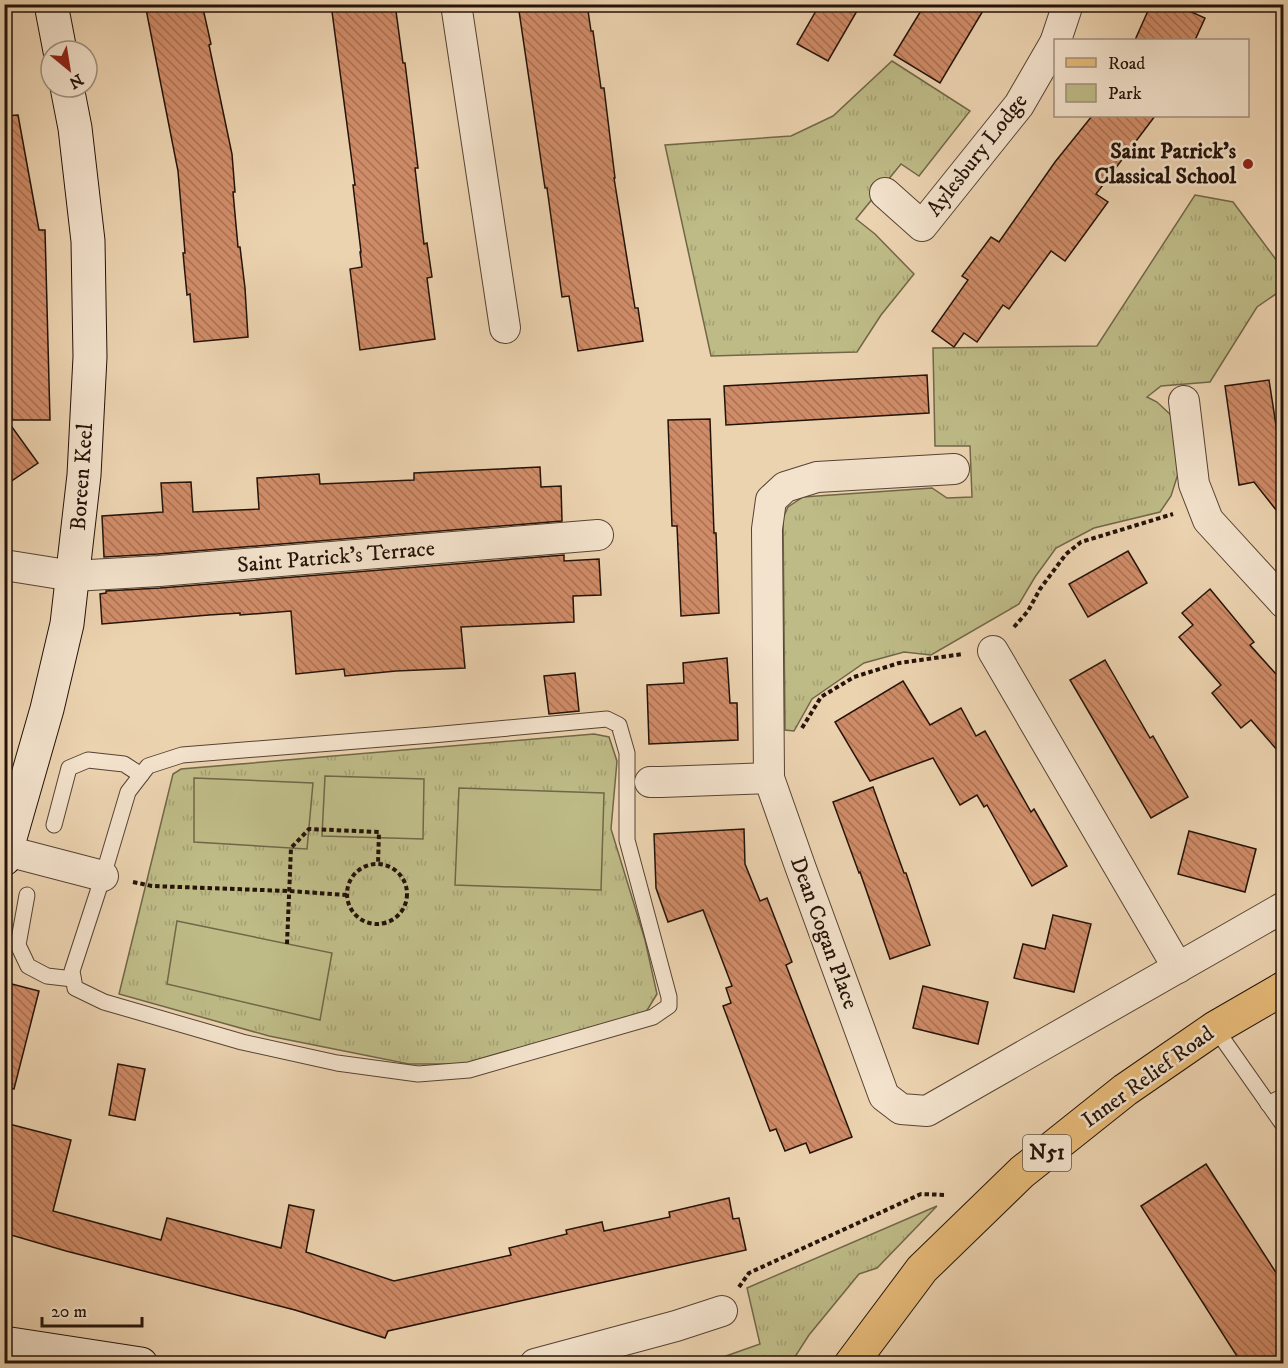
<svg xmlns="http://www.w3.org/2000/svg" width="1288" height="1368" font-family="'IM FELL DW Pica',serif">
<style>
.grass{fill:url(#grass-tufts);stroke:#716748;stroke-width:1.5}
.park{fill:#bebb87;stroke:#716748;stroke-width:1.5}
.building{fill:url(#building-back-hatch);stroke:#241309;stroke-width:1.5}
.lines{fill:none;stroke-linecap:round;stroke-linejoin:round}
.lane-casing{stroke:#564333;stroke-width:17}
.street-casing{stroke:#564333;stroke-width:32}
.secondary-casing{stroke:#241309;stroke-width:35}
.primary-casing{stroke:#241309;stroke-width:35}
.path{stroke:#241309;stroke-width:4;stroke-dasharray:4.5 3;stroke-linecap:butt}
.lane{stroke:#f3e2cc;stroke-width:15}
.street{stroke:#f3e2cc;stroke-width:30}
.secondary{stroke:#f3e2cc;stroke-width:33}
.primary{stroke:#e6ba78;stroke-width:33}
.poi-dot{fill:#8f2418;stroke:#f3e2cc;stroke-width:2}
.labels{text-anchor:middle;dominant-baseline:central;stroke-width:5;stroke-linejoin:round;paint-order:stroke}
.shield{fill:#f3e2cc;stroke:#625144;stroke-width:1.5}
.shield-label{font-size:21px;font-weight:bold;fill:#241309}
.poi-label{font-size:22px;font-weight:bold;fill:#241309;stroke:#f3e2cc;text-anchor:end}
.street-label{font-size:22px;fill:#241309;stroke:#f3e2cc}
</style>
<defs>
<pattern id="grass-tufts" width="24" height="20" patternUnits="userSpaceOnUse" patternTransform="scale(1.5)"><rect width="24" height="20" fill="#bebb87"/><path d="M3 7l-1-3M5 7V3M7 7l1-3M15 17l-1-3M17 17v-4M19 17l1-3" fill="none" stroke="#a3a073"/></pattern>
<pattern id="building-back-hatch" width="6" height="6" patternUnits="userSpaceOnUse" patternTransform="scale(1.5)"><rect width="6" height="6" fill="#d08c68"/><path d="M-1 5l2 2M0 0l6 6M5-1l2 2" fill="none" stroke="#a97154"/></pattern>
</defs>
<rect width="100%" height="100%" fill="#ecd3b0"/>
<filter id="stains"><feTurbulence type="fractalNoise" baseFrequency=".00333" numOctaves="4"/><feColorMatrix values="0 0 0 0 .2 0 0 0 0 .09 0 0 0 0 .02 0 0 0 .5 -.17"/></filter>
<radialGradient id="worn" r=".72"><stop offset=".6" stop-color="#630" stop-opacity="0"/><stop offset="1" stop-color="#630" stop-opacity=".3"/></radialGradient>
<g class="grass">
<path d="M892,61L970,111L919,176L901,164L856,219L875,234L914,274L881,315L857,352L711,356L665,145L791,136L833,116Z"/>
<path d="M1195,195L1233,202L1283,269V289L1257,307L1210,382L1161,386L1147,397L1157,402L1173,417L1184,455L1171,496L1160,512L1094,528L1056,548L1035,577L1019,604L931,655L904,652L864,663L812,699L794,731L785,730L783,518L788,507L803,497L932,488L947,498L972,497L970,446H935L933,348L1097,346Z"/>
<path d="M594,734L609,737L617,761L611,829L645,940L657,994L646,1012L465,1064H409L269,1036L119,994L173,774L181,769Z"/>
<path d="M937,1206L877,1268L859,1274L809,1335L791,1363H706L760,1344L747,1288Z"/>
</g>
<g class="park">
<path d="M325,776L424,779L423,839L322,836Z"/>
<path d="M194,778L313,783L307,849L194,842Z"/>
<path d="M459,788L604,793L601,890L455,885Z"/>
<path d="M177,921L332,953L320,1020L167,984Z"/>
</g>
<g class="building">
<path d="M145,4H202L211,44L209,45L232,154L235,192H233L238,247H240L245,288L248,337L194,342L190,294L187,295L183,253H185L178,171Z"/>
<path d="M331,4H395L403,63H405L418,168H415L424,244L427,243L432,277L427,278L435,339L360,350L350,269L362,267L360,252H361L353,185H355Z"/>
<path d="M518,4H587L591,31H593L601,88H604L615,178H614L635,308H638L643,341L578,351L569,296L562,297L547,188H545Z"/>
<path d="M820,4H861L828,61L797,44Z"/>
<path d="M925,4H987L940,83L894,55Z"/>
<path d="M1151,4H1174L1205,18L1195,40H1135Z"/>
<path d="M18,115L39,230H45L50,420H12L9,273H4V116Z"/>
<path d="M1092,116H1155L1096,194L1108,202L1065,261L1051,251L1009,309L1003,305L977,342L964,333L954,347L932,331L968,280L962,276L991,237L999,242L1055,162Z"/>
<path d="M927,375L929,413L726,425L724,386Z"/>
<path d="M1269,380L1284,477V520L1254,482L1239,485L1225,386Z"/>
<path d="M4,416L38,463L4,486Z"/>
<path d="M710,419L714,533H716L719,613L681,616L677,526H672L668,420Z"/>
<path d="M540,467L541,487L561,486L562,521L158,554L104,557L102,516L163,512L161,483L191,482L193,512L259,509L257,478L319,474L320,484L414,480V473Z"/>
<path d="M1128,551L1147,583L1088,617L1069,584Z"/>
<path d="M564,555V561L599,559L601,595L573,596L574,622L461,627L465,668L396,671L345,676L344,669L296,674L291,611L240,615V613L209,615L102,624L100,594L106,593V591L160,588Z"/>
<path d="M1210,589L1254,642L1250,645L1284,683V758L1251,720L1241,728L1212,693L1221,685L1179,637L1193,625L1182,613Z"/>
<path d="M727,658L730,703H737L738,740L649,744L647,685L684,683L683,663Z"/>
<path d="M1105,660L1150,738L1153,736L1188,797L1151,818L1070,680Z"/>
<path d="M575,673L579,711L549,714L544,676Z"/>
<path d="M903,681L930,725L961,708L976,736L985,731L1031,812L1034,809L1067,866L1032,886L987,805L984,807L977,795L960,805L933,758L870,781L835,722Z"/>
<path d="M873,787L904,873H906L930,945L890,959L860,872L859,873L833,802Z"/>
<path d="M744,829L745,864L760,901L767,898L792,962L786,965L852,1137L810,1153L806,1143L785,1151L776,1129L770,1131L723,1006L731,1003L726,988L732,986L703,910L668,922L656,888L654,834Z"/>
<path d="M1189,831L1256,849L1245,892L1178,874Z"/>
<path d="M1053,915L1091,924L1074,992L1014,978L1023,944L1045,949Z"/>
<path d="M4,982L39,991L14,1089L4,1088Z"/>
<path d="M923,986L988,1002L978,1044L913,1028Z"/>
<path d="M118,1064L145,1069L135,1120L109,1115Z"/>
<path d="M9,1124L71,1140L53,1211L161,1240L167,1218L281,1248L289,1205L314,1210L306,1252L394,1281L511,1255L509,1248L567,1234L566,1230L602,1222L604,1231L670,1217L669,1212L729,1198L733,1219L739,1218L746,1250L388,1331L385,1338L295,1310L66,1251L4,1233V1144Z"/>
<path d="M1206,1164L1284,1285V1364H1242L1141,1206Z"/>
</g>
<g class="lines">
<defs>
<g id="lane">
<path d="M607,719L619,725L627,753V840L669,997V1006L653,1017L469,1070L418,1074L337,1063L242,1042L104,1002L75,988L72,971L103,876L128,792L148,766L182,755L432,735Z"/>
<path d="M54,825L69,768L88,760L124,764L141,775"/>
<path d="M27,895L18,945L28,966L47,976L73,979"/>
<path d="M1215,1028L1284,1126"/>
<path d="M1268,1104L1284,1096"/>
</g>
<g id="street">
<path d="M456,4L505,328"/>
<path d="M1056,40L1068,4"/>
<path d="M885,193L922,226L1019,105L1056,41"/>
<path d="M1184,401L1194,484L1208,520L1284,603"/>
<path d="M954,469L817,477L785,487L771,500L767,529L769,778L800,866L884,1096L901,1109L927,1111L1284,907"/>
<path d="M4,565L73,576L159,571L598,535"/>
<path d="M993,651L1178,968"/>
<path d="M650,782H661L769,778"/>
<path d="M7,851L103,876"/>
<path d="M535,1364L676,1326L722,1311"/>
</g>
<g id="secondary">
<path d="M51,4L60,51"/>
<path d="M4,859L47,709L67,624L84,475L90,357L88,241L75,128L67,87"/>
<path d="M4,1343L141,1364"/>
</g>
<path id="primary" d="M851,1364L922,1269L1022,1172L1125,1090L1215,1028L1284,988"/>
</defs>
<use href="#lane" class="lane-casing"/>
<use href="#street" class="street-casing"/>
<use href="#secondary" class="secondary-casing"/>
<use href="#primary" class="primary-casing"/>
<g class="path">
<path d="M1014,627L1028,611L1040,589L1066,554L1081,542L1173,514"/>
<path d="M802,728L821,697L854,677L899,663L963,654"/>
<circle cx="377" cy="894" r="30"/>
<path d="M133,882L152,886L289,891L347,895"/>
<path d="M287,944L291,848L309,829L379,832L378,864"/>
<path d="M739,1287L749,1273L921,1194L947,1195"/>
</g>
<use href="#lane" class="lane"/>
<use href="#street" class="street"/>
<use href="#secondary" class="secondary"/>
<use href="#primary" class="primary"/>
</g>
<circle class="poi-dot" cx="1248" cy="164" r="6"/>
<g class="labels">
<rect class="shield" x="1023" y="1135" width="48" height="36" rx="4.5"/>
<g class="shield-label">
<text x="1047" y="1153">N51</text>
</g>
<g class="poi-label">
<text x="1236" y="151">Saint Patrick's<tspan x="1236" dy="25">Classical School</tspan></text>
</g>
<g class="street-label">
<text transform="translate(977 155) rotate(-52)">Aylesbury Lodge</text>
<text transform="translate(82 477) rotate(-86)">Boreen Keel</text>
<text transform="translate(336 557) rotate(-5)">Saint Patrick's Terrace</text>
<text transform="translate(824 933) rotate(70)">Dean Cogan Place</text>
<text transform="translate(1148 1077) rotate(-36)">Inner Relief Road</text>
</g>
</g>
<rect width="1288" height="1368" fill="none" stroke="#ecd3b0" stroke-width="24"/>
<rect x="6" y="6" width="1276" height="1356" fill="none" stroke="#241309" stroke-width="3"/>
<rect x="12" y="12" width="1264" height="1344" fill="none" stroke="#241309" stroke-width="1.5"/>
<rect x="1054" y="39" width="195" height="78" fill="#f3e2cc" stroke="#a08f7e" stroke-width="1.5"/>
<rect x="1066" y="58" width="30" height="9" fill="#e6ba78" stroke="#a08f7e" stroke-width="1.5"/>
<text x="1108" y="69" font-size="18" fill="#241309">Road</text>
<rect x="1066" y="84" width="30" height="18" fill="#bebb87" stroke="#a08f7e" stroke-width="1.5"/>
<text x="1108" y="99" font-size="18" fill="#241309">Park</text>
<g transform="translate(69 69) rotate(150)"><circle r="28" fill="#f3e2cc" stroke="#a08f7e" stroke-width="1.5"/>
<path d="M0-4.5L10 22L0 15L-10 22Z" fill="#8f2418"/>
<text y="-9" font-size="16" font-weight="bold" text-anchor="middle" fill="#241309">N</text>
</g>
<path d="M42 1317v9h100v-9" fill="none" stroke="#241309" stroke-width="3"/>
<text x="51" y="1317" font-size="18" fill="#241309" stroke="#f3e2cc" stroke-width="4.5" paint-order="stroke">20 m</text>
<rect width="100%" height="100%" filter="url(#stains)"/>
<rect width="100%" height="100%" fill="url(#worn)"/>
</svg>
